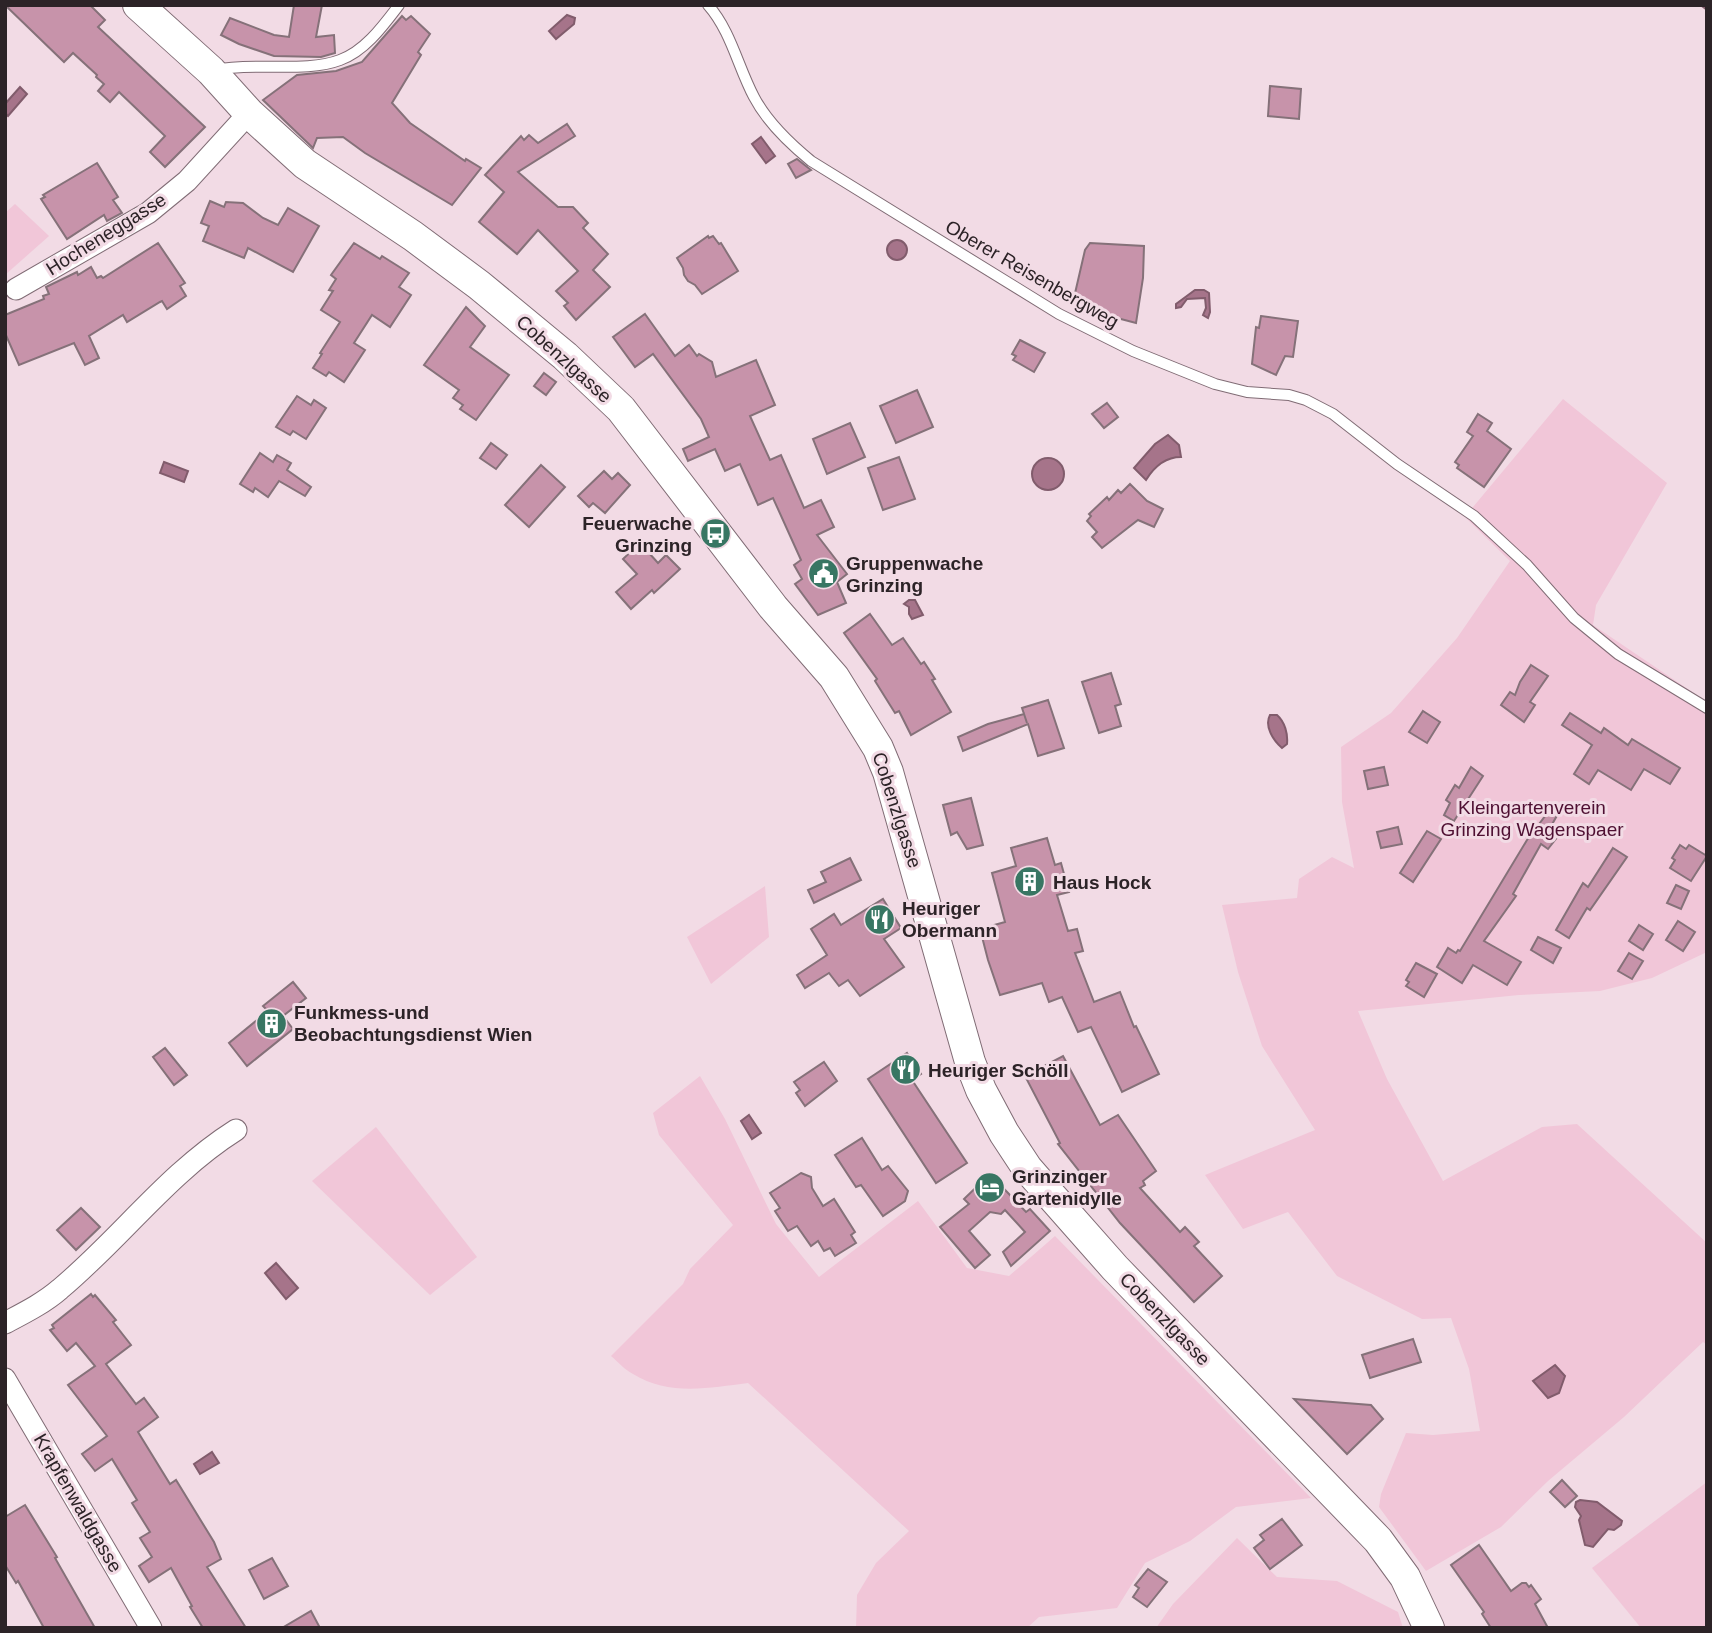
<svg xmlns="http://www.w3.org/2000/svg" width="1712" height="1633" font-family="Arial,sans-serif">
<style>
.green{fill:#f1c6d8}
.water{fill:#a6748a;stroke:#815c6c;stroke-width:2}
.lines{fill:none;stroke-linecap:round;stroke-linejoin:round}
.stream{stroke:#815c6c;stroke-width:5}
.building{fill:#c793aa;stroke:#857179;stroke-width:2}
.lane-casing{stroke:#806c75;stroke-width:12}
.street-casing{stroke:#806c75;stroke-width:23}
.secondary-casing{stroke:#806c75;stroke-width:32}
.lane{stroke:#fff;stroke-width:10}
.street{stroke:#fff;stroke-width:21}
.secondary{stroke:#fff;stroke-width:30}
.labels{text-anchor:middle;dominant-baseline:central;stroke-width:6;stroke-linejoin:round;paint-order:stroke}
.street-label{font-size:19px;fill:#2c2327;stroke:#f2dbe5}
.poi-label{font-size:19px;font-weight:bold;fill:#2c2327;stroke:#f2dbe5;text-anchor:start}
.park-label{font-size:19px;fill:#4e0f32;stroke:#f2dbe5}
</style>
<rect width="100%" height="100%" fill="#f2dbe5"/>
<g class="green">
<path d="M15,204L49,236L5,275V213Z"/>
<path d="M1563,399L1667,483L1596,605L1593,625L1707,702V952L1652,978L1600,991L1519,995L1358,1011L1387,1079L1443,1181L1542,1127L1577,1124L1707,1243V1345L1703,1342L1624,1417L1548,1481L1501,1527L1426,1571L1379,1507L1381,1494L1406,1433L1433,1435L1480,1431L1469,1369L1451,1318L1422,1319L1337,1276L1288,1212L1243,1229L1205,1175L1315,1130L1262,1046L1238,972L1222,905L1297,898L1299,879L1332,857L1354,868L1342,802L1341,747L1391,713L1457,638L1510,561L1466,518L1473,507Z"/>
<path d="M765,886L769,937L711,984L687,937Z"/>
<path d="M700,1076L725,1119L776,1224L819,1277L918,1201L967,1268L1009,1276L1055,1236L1311,1498L1236,1507L1190,1541L1145,1563L1117,1608L1039,1617L1027,1628H856L857,1595L876,1563L909,1531L748,1383C709,1388 668,1396 633,1374C625,1370 618,1362 611,1356L683,1284L690,1269L733,1225L659,1135L653,1113Z"/>
<path d="M376,1127L477,1257L430,1295L312,1181Z"/>
<path d="M1707,1482V1628H1641L1592,1568Z"/>
<path d="M1237,1538L1277,1577L1337,1581L1398,1612L1403,1628H1156L1173,1604Z"/>
</g>
<g class="water">
<path d="M567,15L575,18L574,24L556,39L549,31Z"/>
<path d="M20,87L27,94L8,116L5,113V104Z"/>
<path d="M761,137L775,156L766,163L752,144Z"/>
<circle cx="897" cy="250" r="10"/>
<path d="M1195,290H1204L1209,293L1210,312L1208,318L1203,315L1206,308L1205,298L1187,299L1181,307L1176,308V304Z"/>
<path d="M1168,435L1179,445L1181,457C1165,457 1154,467 1146,480L1134,468L1155,444Z"/>
<circle cx="1048" cy="474" r="16"/>
<path d="M164,462L188,471L184,482L160,473Z"/>
<path d="M909,600H915L923,615L912,619L909,614V607L904,604Z"/>
<path d="M1270,715H1277C1285,722 1288,734 1287,744L1282,748C1273,740 1264,726 1270,715Z"/>
<path d="M749,1115L761,1133L752,1139L741,1121Z"/>
<path d="M276,1263L298,1288L286,1299L265,1273Z"/>
<path d="M1555,1365L1565,1376L1559,1393L1548,1398L1533,1381Z"/>
<path d="M212,1452L219,1463L200,1474L194,1464Z"/>
<path d="M1580,1500L1597,1502L1622,1521L1621,1525L1614,1530L1608,1529L1593,1547L1585,1545L1579,1520L1581,1516L1575,1507L1576,1502Z"/>
</g>
<g class="lines">
<path class="stream" d="M1703,5L1707,8"/>
</g>
<g class="building">
<path d="M5,5H90L105,20L98,27L205,127L165,167L150,152L165,136L119,92L110,102L98,91L104,84L96,77L97,75L73,53L64,62Z"/>
<path d="M294,5H322L316,37L334,35L335,53L321,57L274,56L239,44L221,35L230,18L274,35L289,37Z"/>
<path d="M402,16L406,20L411,16L430,34L418,52L421,55L392,103L410,123L465,161L466,159L481,168L452,205L365,153L343,137L317,138L313,148L263,100L297,75L336,71L362,62Z"/>
<path d="M1270,86L1301,89L1299,119L1268,116Z"/>
<path d="M567,124L575,136L518,172L558,207H573L588,223L583,228L608,254L593,270L610,287L576,320L564,306L568,303L556,291L578,271L538,230L517,254L479,222L504,192L485,175L521,136L524,140L529,135L538,143Z"/>
<path d="M797,159L811,170L796,178L788,164Z"/>
<path d="M97,163L118,197L113,200L122,213L107,221L104,215L67,239L41,199L45,197L43,195Z"/>
<path d="M210,201L224,207L226,202L243,203L263,218L278,225L288,208L319,226L293,272L248,248L244,258L203,241L209,226L201,223Z"/>
<path d="M708,236L709,238L713,236L719,244L721,243L738,271L702,294L695,285L688,281L684,275L683,268L677,258Z"/>
<path d="M158,243L185,283L180,286L186,296L167,309L162,301L160,302L127,322L123,315L89,336L99,358L85,365L74,343L19,365L5,333V315L44,299L43,296L49,294L46,287L77,272L78,275L91,267L97,278L101,276L103,278Z"/>
<path d="M354,243L380,259L382,256L409,273L399,287L411,295L390,327L372,315L354,343L365,350L344,382L329,372L326,376L313,368L322,354L320,353L340,322L321,310L333,291L329,290L336,279L331,275Z"/>
<path d="M1090,243L1144,246L1143,278L1136,323L1098,313L1097,318L1075,310L1078,303L1073,302L1085,250Z"/>
<path d="M466,307L485,326L470,347L509,375L476,420L460,409L463,405L453,398L459,390L424,365Z"/>
<path d="M645,314L675,356L689,345L697,356L699,354L712,362L716,377L756,360L775,405L750,416L770,460L781,455L804,508L821,500L834,527L817,535L847,574L837,582L846,603L818,615L795,584L802,579L794,565L801,560L773,498L758,505L740,464L725,471L715,449L688,461L683,449L709,437L701,419L653,354L635,367L613,337Z"/>
<path d="M1261,316L1298,321L1293,357L1285,356L1276,375L1252,364L1256,327L1259,328Z"/>
<path d="M1020,340L1045,353L1034,372L1013,360L1016,356L1012,354Z"/>
<path d="M544,373L556,382L546,395L534,386Z"/>
<path d="M917,390L933,427L896,443L880,406Z"/>
<path d="M297,396L311,405L314,400L326,408L306,439L293,431L290,435L276,427Z"/>
<path d="M1107,403L1118,417L1104,428L1092,414Z"/>
<path d="M1478,414L1492,423L1487,431L1511,449L1484,487L1457,468L1459,465L1455,462L1473,436L1467,432Z"/>
<path d="M850,423L865,457L827,474L813,439Z"/>
<path d="M491,443L507,455L496,469L480,458Z"/>
<path d="M260,453L273,462L277,455L291,463L287,470L311,487L305,496L279,481L268,497L255,488L253,492L240,484Z"/>
<path d="M899,457L915,499L883,510L868,468Z"/>
<path d="M541,465L565,487L529,527L505,505Z"/>
<path d="M604,471L612,479L618,473L630,485L605,513L593,503L589,507L578,496Z"/>
<path d="M1130,484L1147,501L1163,509L1154,527L1138,520L1102,548L1092,537L1097,532L1087,521L1091,516L1089,514L1107,497L1109,500L1118,490L1121,493Z"/>
<path d="M640,543L658,563L666,555L680,569L654,593L652,590L631,609L616,592L637,574L623,559Z"/>
<path d="M870,614L892,645L903,638L921,664L924,662L935,679L932,680L951,712L911,735L899,711L895,713L875,681L877,679L844,633Z"/>
<path d="M1531,665L1548,676L1530,702L1535,705L1524,722L1501,705L1510,692L1515,695L1520,682Z"/>
<path d="M1111,673L1121,704L1115,706L1121,726L1099,733L1082,682Z"/>
<path d="M1048,700L1064,748L1038,756L1028,724L963,751L958,737L988,724L1024,714L1027,723L1022,708Z"/>
<path d="M1423,711L1440,722L1427,743L1409,732Z"/>
<path d="M1570,713L1601,733L1604,728L1628,745L1632,739L1680,768L1670,784L1644,769L1631,790L1598,770L1589,784L1574,774L1592,745L1562,725Z"/>
<path d="M1384,767L1388,785L1368,789L1364,771Z"/>
<path d="M1471,767L1483,776L1454,821L1444,815L1450,803L1446,800L1455,785L1459,788Z"/>
<path d="M971,798L983,845L967,849L957,832L951,835L943,805Z"/>
<path d="M1552,807L1559,812L1550,828L1559,835L1548,849L1541,844L1513,894L1516,896L1484,941L1521,962L1507,985L1473,965L1462,983L1437,967L1448,948L1456,953L1458,950L1460,951L1527,840Z"/>
<path d="M1398,827L1402,844L1381,848L1377,832Z"/>
<path d="M1427,831L1441,839L1413,882L1400,873Z"/>
<path d="M1047,838L1055,865L1061,863L1069,892L1057,895L1068,931L1077,929L1083,951L1075,953L1094,1002L1120,992L1134,1027L1136,1026L1159,1074L1122,1092L1091,1027L1078,1032L1062,997L1049,1002L1042,983L1000,995L988,960L980,929L1005,922L992,873L1016,866L1011,848Z"/>
<path d="M1680,845L1686,849L1689,845L1707,856L1691,881L1670,868L1675,860L1672,858Z"/>
<path d="M1613,848L1627,857L1590,910L1587,908L1569,938L1556,930L1583,883L1588,887Z"/>
<path d="M850,858L861,880L814,903L808,890L826,882L821,872Z"/>
<path d="M1676,885L1689,891L1681,909L1667,903Z"/>
<path d="M883,899L901,928L884,939L904,967L860,996L848,980L839,986L829,973L805,988L797,975L827,955L811,929L834,914L841,925Z"/>
<path d="M1678,921L1695,932L1683,951L1666,940Z"/>
<path d="M1639,925L1653,934L1643,950L1629,941Z"/>
<path d="M1538,937L1561,948L1553,963L1531,950Z"/>
<path d="M1629,953L1643,961L1632,979L1618,971Z"/>
<path d="M1416,963L1437,974L1424,997L1406,986L1409,982L1406,980Z"/>
<path d="M293,982L306,998L283,1016L293,1029L247,1066L229,1043L268,1011L263,1006Z"/>
<path d="M165,1048L187,1075L174,1085L153,1057Z"/>
<path d="M907,1053L921,1074L912,1080L967,1163L936,1183L868,1079Z"/>
<path d="M1063,1056L1100,1125L1118,1115L1156,1171L1143,1181L1145,1185L1140,1188L1180,1232L1185,1227L1199,1242L1194,1246L1222,1276L1194,1302L1120,1223L1058,1144L1060,1143L1025,1076Z"/>
<path d="M824,1062L837,1081L805,1106L796,1093L800,1090L794,1082Z"/>
<path d="M862,1138L882,1170L888,1166L908,1191L905,1201L883,1216L861,1185L856,1187L835,1155Z"/>
<path d="M801,1173L811,1177L812,1188L823,1206L834,1199L855,1232L851,1235L856,1243L835,1256L830,1248L824,1251L818,1241L811,1246L797,1226L788,1231L775,1211L780,1208L770,1193Z"/>
<path d="M990,1174L1026,1212L1030,1209L1050,1231L1011,1266L1003,1252L1025,1232L1005,1210L1001,1214L990,1212L969,1231L990,1255L975,1268L940,1227L969,1204L964,1199Z"/>
<path d="M81,1208L100,1227L76,1250L57,1230Z"/>
<path d="M91,1294L93,1297L95,1295L116,1320L113,1322L131,1345L106,1364L136,1404L144,1398L158,1417L138,1432L170,1484L176,1480L214,1542L221,1559L207,1567L246,1628H203L190,1607L192,1606L171,1568L149,1582L139,1566L152,1557L140,1538L150,1532L132,1503L137,1500L112,1459L95,1471L82,1454L107,1436L68,1385L95,1366L76,1343L67,1351L50,1330L54,1328L52,1325Z"/>
<path d="M1413,1339L1421,1362L1370,1378L1362,1355Z"/>
<path d="M1294,1399L1371,1405L1383,1419L1347,1454Z"/>
<path d="M1562,1480L1577,1496L1565,1507L1550,1492Z"/>
<path d="M25,1505L57,1557L55,1558L95,1628H44L18,1581L16,1583L5,1565V1517Z"/>
<path d="M1282,1519L1302,1545L1270,1569L1254,1548L1264,1540L1260,1535Z"/>
<path d="M1479,1545L1511,1591L1522,1583H1526L1529,1587L1531,1585L1541,1599L1535,1604L1548,1628H1491L1482,1614L1484,1612L1451,1565Z"/>
<path d="M272,1558L288,1586L264,1599L249,1570Z"/>
<path d="M1148,1569L1167,1582L1147,1607L1133,1597L1139,1588L1135,1585Z"/>
<path d="M311,1611L320,1628H282Z"/>
</g>
<g class="lines">
<defs>
<g id="lane">
<path d="M708,5C731,31 738,67 754,97C767,122 789,143 811,161L1059,314L1133,351L1215,384L1247,392L1289,395L1306,400L1333,414L1397,464L1474,516L1527,565L1574,618L1618,654L1707,708"/>
<path d="M215,70C254,62 306,73 340,60C365,51 383,26 399,5"/>
</g>
<g id="street">
<path d="M16,289L148,213L187,181L249,113"/>
<path d="M5,1323C24,1313 44,1303 60,1289C121,1238 168,1173 236,1130"/>
<path d="M5,1379L151,1628"/>
</g>
<path id="secondary" d="M138,5L211,71L249,113L305,164L413,236L479,285L565,356L621,409L773,607L834,677L878,748L888,772L970,1062L981,1090L1004,1133L1027,1168L1047,1191L1115,1268L1378,1540L1405,1577L1429,1628"/>
</defs>
<use href="#lane" class="lane-casing"/>
<use href="#street" class="street-casing"/>
<use href="#secondary" class="secondary-casing"/>
<use href="#lane" class="lane"/>
<use href="#street" class="street"/>
<use href="#secondary" class="secondary"/>
</g>
<defs>
<symbol id="bus-disc" viewBox="-11 -11 22 22"><circle r="9.5" fill="#387663" stroke="#f2dbe5"/><path d="M-5-6H5V4H4V6H2V4H-2V6H-4V4H-5ZM-3.5-4V0h7V-4ZM-3.5 1.2v1.5H-2V1.2ZM2 1.2v1.5H3.5V1.2Z" fill="#fff"/></symbol>
<symbol id="civic-disc" viewBox="-11 -11 22 22"><circle r="9.5" fill="#387663" stroke="#f2dbe5"/><path d="M-.6-6.5H3V-4.5H.6V-3L4-1V1h2V6H-6V1h2V-1L-.6-3ZM-1.2 2.5V6h2.4V2.5Z" fill="#fff"/></symbol>
<symbol id="building-disc" viewBox="-11 -11 22 22"><circle r="9.5" fill="#387663" stroke="#f2dbe5"/><path d="M-4-6H4V6H1V3H-1V6H-4ZM-2.5-4.3h1.7v1.8h-1.7ZM.8-4.3h1.7v1.8H.8ZM-2.5-1h1.7V.8h-1.7ZM.8-1h1.7V.8H.8Z" fill="#fff"/></symbol>
<symbol id="restaurant-disc" viewBox="-11 -11 22 22"><circle r="9.5" fill="#387663" stroke="#f2dbe5"/><path d="M-5-6h1v4h1v-4h1v4h1v-4h1v5L-1.5 .5V6h-2V.5L-5-1ZM5-6V6H3V1.5H1.5Q1.5-4 5-6Z" fill="#fff"/></symbol>
<symbol id="hotel-disc" viewBox="-11 -11 22 22"><circle r="9.5" fill="#387663" stroke="#f2dbe5"/><path d="M-6-4.5h1.5V1H6V5H4.5V3h-9V5H-6ZM-4 0a1.8 1.8 0 1 1 3.6 0ZM.5 0V-2.5h3Q6-2.5 6 0Z" fill="#fff"/></symbol>
</defs>
<g fill-rule="evenodd">
<use href="#bus-disc" x="698" y="516" width="35" height="35"/>
<use href="#civic-disc" x="806" y="556" width="35" height="35"/>
<use href="#building-disc" x="1012" y="864" width="35" height="35"/>
<use href="#restaurant-disc" x="862" y="902" width="35" height="35"/>
<use href="#building-disc" x="254" y="1006" width="35" height="35"/>
<use href="#restaurant-disc" x="888" y="1052" width="35" height="35"/>
<use href="#hotel-disc" x="972" y="1170" width="35" height="35"/>
</g>
<g class="labels">
<g class="street-label">
<text transform="translate(106 234) rotate(-32)">Hocheneggasse</text>
<text transform="translate(1032 274) rotate(30)">Oberer Reisenbergweg</text>
<text transform="translate(564 359) rotate(42)">Cobenzlgasse</text>
<text transform="translate(897 810) rotate(72)">Cobenzlgasse</text>
<text transform="translate(1165 1319) rotate(46)">Cobenzlgasse</text>
<text transform="translate(78 1503) rotate(60)">Krapfenwaldgasse</text>
</g>
<g class="poi-label">
<text x="692" y="523" text-anchor="end">Feuerwache<tspan x="692" dy="22">Grinzing</tspan></text>
<text x="846" y="563">Gruppenwache<tspan x="846" dy="22">Grinzing</tspan></text>
<text x="1053" y="882">Haus Hock</text>
<text x="902" y="908">Heuriger<tspan x="902" dy="22">Obermann</tspan></text>
<text x="294" y="1012">Funkmess-und<tspan x="294" dy="22">Beobachtungsdienst Wien</tspan></text>
<text x="928" y="1070">Heuriger Schöll</text>
<text x="1012" y="1176">Grinzinger<tspan x="1012" dy="22">Gartenidylle</tspan></text>
</g>
<g class="park-label">
<text x="1532" y="807">Kleingartenverein<tspan x="1532" dy="22">Grinzing Wagenspaer</tspan></text>
</g>
</g>
<rect width="1712" height="1633" fill="none" stroke="#2c2327" stroke-width="14"/>
</svg>
